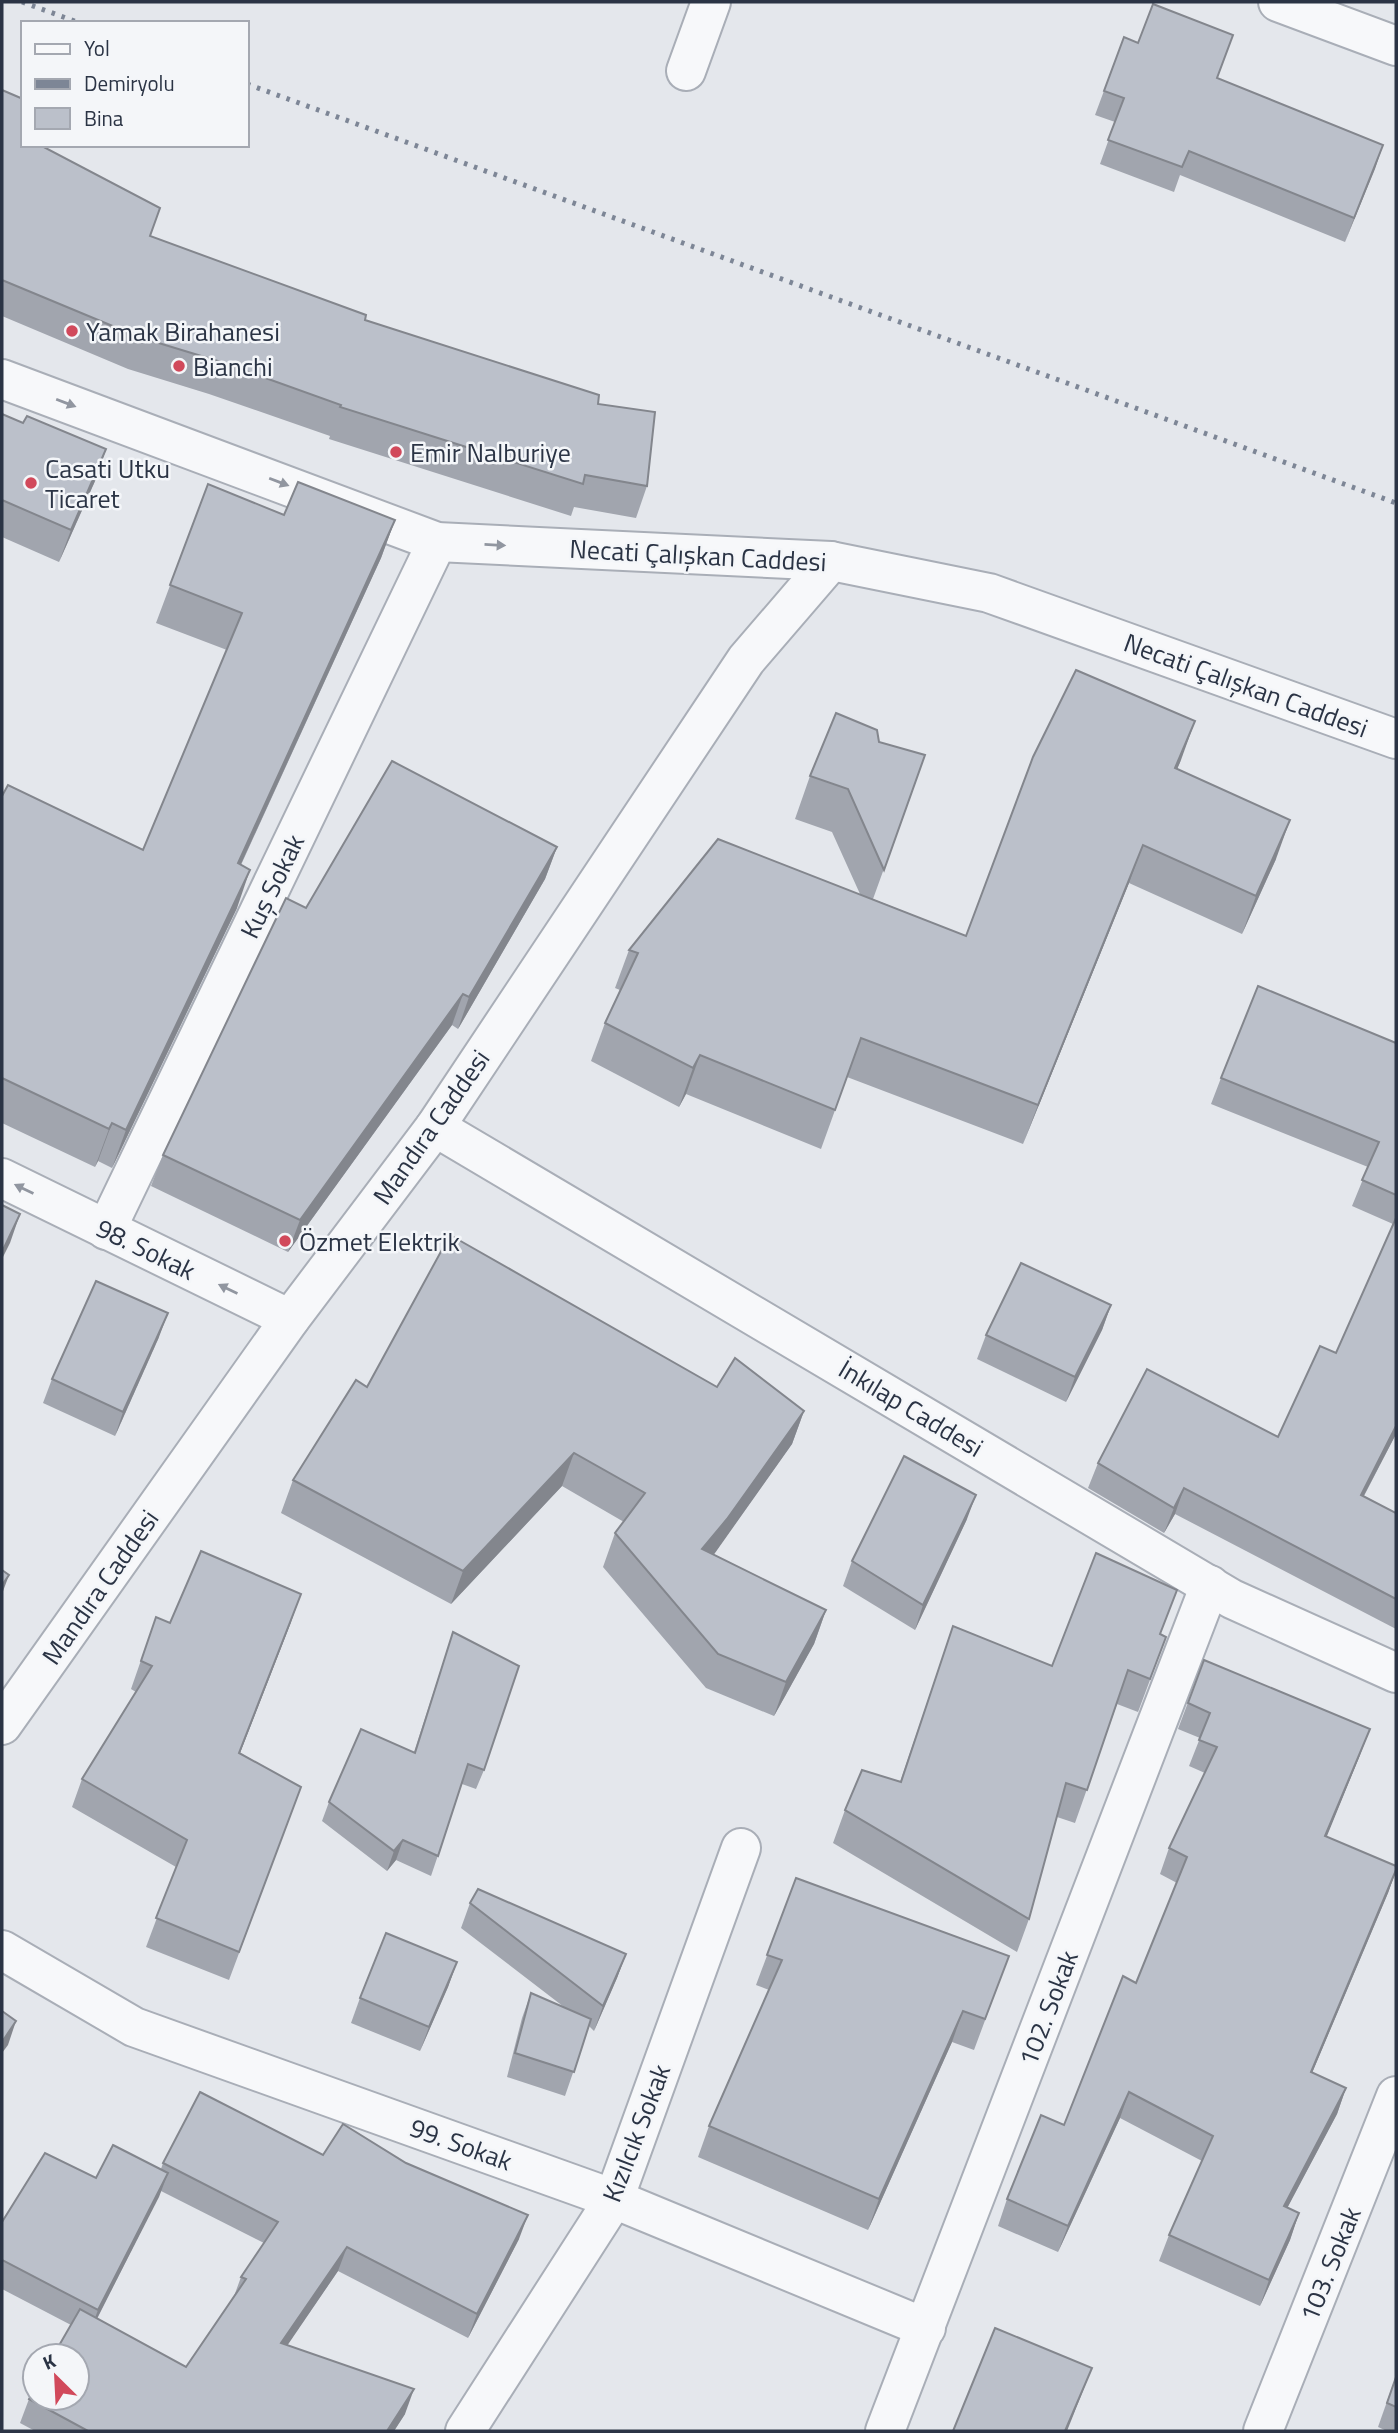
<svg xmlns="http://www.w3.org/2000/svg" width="1398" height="2433" font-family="'Titillium Web',sans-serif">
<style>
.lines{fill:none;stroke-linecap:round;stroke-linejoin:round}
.minor-casing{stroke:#a9aeb7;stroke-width:42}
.minor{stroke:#f7f8fa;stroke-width:38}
.rail{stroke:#7d8696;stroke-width:5;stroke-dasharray:3.5 7;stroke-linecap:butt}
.wall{fill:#a1a5ae;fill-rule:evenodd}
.shaded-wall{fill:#83868d}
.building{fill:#bbc0ca;stroke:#83868d;stroke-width:2}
.oneway{fill:#9196a0}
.poi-dot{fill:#d1495b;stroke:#f4f6f9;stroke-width:2.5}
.labels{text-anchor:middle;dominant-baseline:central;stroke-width:5;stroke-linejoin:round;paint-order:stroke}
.poi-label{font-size:26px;fill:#2b3445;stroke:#f4f6f9;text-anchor:start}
.street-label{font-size:26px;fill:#2b3445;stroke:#f4f6f9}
</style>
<rect width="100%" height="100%" fill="#e4e7ec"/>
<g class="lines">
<defs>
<g id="minor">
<path d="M1278,2L1396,46"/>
<path d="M686,71L711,2"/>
<path d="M2,379L437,542L831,561L989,593L1396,739"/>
<path d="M435,1127L1232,1599L1396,1673"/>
<path d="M2,1178L290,1319"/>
<path d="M106,1230L437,542"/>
<path d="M2,1725L290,1319L435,1127L746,660L831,561"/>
<path d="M2,1950L134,2027L614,2199L926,2328"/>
<path d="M465,2431L614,2199L741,1848"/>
<path d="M885,2431L1210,1585"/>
<path d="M1263,2431L1396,2096"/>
</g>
</defs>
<use href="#minor" class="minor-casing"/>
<use href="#minor" class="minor"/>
<g class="rail">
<path d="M22,2L80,23"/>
<path d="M247,84L1396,503"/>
</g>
</g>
<g class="wall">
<path d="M1124,37L1217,78L1383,145L1345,242L1180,175L1174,192L1100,164L1115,122L1095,115Z"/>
<path d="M2,90L23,145L150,236L365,320L598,404L647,486L636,518L574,507L571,516L329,439L330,436L209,394L128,369L2,316Z"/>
<path d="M2,414L23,423L106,449L95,481L59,562L2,537Z"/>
<path d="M208,484L284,515L395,520L381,558L241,865L237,908L112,1168L98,1161L95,1167L2,1123V796L143,850L227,650L156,623Z"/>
<path d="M879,742L925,755L873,899L966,936L1181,760L1177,769L1276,859L1242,934L1129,883L1023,1144L847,1077L821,1149L686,1094L679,1107L591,1061L605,1023L620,990L615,988L629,950L860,894L832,832L795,819L810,776Z"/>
<path d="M557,847L545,879L458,1029L452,1025L288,1252L151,1186L163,1155L306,908Z"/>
<path d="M1396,1043V1434L1364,1496L1396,1513V1629L1175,1514L1164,1533L1088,1488L1098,1463L1278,1437L1336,1353L1393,1224L1352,1206L1368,1167L1211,1104L1221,1078Z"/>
<path d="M1111,1305L1102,1330L1066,1402L977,1359L986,1335Z"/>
<path d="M159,1337L115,1436L43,1403L52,1379Z"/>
<path d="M367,1387H717L804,1411L792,1444L713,1555L826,1610L814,1644L774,1716L706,1688L603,1567L615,1533L624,1522L562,1486L451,1604L281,1513L293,1480Z"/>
<path d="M967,1519L915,1630L843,1586L852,1561Z"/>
<path d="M156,1617L170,1623L291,1622L240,1753L301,1787L229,1980L146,1947L176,1867L72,1807L82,1779L136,1692L131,1689Z"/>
<path d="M953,1626L1052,1666L1160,1635L1166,1637L1138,1712L1117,1704L1075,1823L1057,1817L1029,1919L1017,1952L833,1843L845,1810L900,1782Z"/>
<path d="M453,1632L484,1770L476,1789L462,1784L431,1876L396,1860L387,1871L322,1821L329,1802L414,1752Z"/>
<path d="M1204,1660L1360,1755L1326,1837L1396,1871L1388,1893L1312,2073L1346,2088L1337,2114L1287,2208L1299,2213L1290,2240L1260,2306L1159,2261L1169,2235L1202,2161L1120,2118L1058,2252L998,2226L1007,2199L1064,2125L1136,1983L1177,1883L1160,1874L1169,1848L1205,1773L1189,1766L1200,1738L1178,1729Z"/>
<path d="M796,1878L1009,1956L974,2050L952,2042L868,2230L698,2157L709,2126L769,1990L756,1985Z"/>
<path d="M470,1903L626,1954L617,1978L594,2031L589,2026L565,2096L507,2077L522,2018L531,1993L564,2007L461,1928Z"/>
<path d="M457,1962L448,1987L420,2051L351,2023L360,1998Z"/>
<path d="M323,2155L519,2239L468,2338L338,2271L287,2345L405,2414L394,2431H35L20,2423L29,2399L71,2325L2,2289V2222L96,2178L161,2169L163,2163ZM161,2191L264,2243L241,2277L233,2299L186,2367L97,2319Z"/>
<path d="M1396,2376V2431H1387L1378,2427Z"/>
</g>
<g class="shaded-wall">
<path d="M1383,145L1375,169L1345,242L1354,218Z"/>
<path d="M106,449L95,481L59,562L71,530Z"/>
<path d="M395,520L381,558L224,901L238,863Z"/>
<path d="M1195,721L1181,760L1161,807L1175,768Z"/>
<path d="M1290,820L1276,859L1242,934L1256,896Z"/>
<path d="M1143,845L1129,883L1023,1144L1038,1105Z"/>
<path d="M557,847L545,879L458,1029L469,997Z"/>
<path d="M250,870L237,908L112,1168L126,1130Z"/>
<path d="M463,994L452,1025L288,1252L300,1220Z"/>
<path d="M700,1055L686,1094L679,1107L693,1068Z"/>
<path d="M112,1123L98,1161L95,1167L109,1129Z"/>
<path d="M20,1214L10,1243L2,1259V1252Z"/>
<path d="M1111,1305L1102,1330L1066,1402L1075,1377Z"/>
<path d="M168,1313L159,1337L115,1436L123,1412Z"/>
<path d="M804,1411L792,1444L715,1553L690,1583L702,1549Z"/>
<path d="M1396,1426V1434L1351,1520L1361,1495Z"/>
<path d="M574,1453L562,1486L451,1604L463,1571Z"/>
<path d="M1184,1488L1175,1514L1164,1533L1174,1508Z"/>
<path d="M976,1495L967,1519L915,1630L923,1605Z"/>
<path d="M9,1575L2,1594V1585Z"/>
<path d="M301,1594L291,1622L229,1781L239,1753Z"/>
<path d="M826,1610L814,1644L774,1716L786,1682Z"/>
<path d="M1370,1729L1360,1755L1316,1863L1325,1836Z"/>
<path d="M403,1840L396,1860L387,1871L394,1851Z"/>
<path d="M1396,1870L1388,1893L1301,2099L1311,2072Z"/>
<path d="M626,1954L617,1978L594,2031L603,2006Z"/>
<path d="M457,1962L448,1987L420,2051L429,2027Z"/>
<path d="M963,2011L952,2042L868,2230L879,2199Z"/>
<path d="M16,2021L8,2045L2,2053V2042Z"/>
<path d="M1346,2088L1337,2114L1274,2233L1284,2206Z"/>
<path d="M1129,2092L1120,2118L1058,2252L1068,2226Z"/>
<path d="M168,2173L159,2197L89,2334L98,2310Z"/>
<path d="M1299,2213L1290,2240L1260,2306L1269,2280Z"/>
<path d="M528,2215L519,2239L468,2338L477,2314Z"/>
<path d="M347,2247L338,2271L272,2368L281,2343Z"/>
<path d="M1092,2368L1067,2431H1065Z"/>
<path d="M414,2389L405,2414L394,2431H387Z"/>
</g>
<g class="building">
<path d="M1153,4L1233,35L1217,78L1383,145L1354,218L1189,151L1182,167L1108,140L1124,98L1104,91L1124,37L1138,43Z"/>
<path d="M2,90L23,99V145H40L160,208L150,236L366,315L365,320L599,395L598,404L655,412L647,486L585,475L583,484L340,407L341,405L221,362L139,337L2,280Z"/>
<path d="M2,414L23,423L27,416L106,449L71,530L2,500Z"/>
<path d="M298,482L395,520L238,863L250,870L126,1130L112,1123L109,1129L2,1078V796L8,785L143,850L242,613L170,585L208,484L284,515Z"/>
<path d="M1076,670L1195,721L1175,768L1290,820L1256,896L1143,845L1038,1105L861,1038L835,1110L700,1055L693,1068L605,1023L638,953L629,950L718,839L966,936L1033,757Z"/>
<path d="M836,713L877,730L879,742L925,755L884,870L848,789L810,776Z"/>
<path d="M392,761L557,847L469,997L463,994L300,1220L163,1155L286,898L306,908Z"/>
<path d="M1258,986L1396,1043V1195L1362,1180L1379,1142L1221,1078Z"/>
<path d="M2,1205L20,1214L2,1252Z"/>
<path d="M1396,1218V1426L1361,1495L1396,1513V1599L1184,1488L1174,1508L1098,1463L1147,1369L1278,1437L1320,1346L1336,1353Z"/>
<path d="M450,1235L717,1387L735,1358L804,1411L727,1519L702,1549L826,1610L786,1682L718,1654L615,1533L645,1493L574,1453L463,1571L293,1480L356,1380L367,1387Z"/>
<path d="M1021,1263L1111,1305L1075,1377L986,1335Z"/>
<path d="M96,1281L168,1313L123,1412L52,1379Z"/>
<path d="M904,1456L976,1495L923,1605L852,1561Z"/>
<path d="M201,1551L301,1594L239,1753L301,1787L239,1952L156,1918L187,1840L82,1779L152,1666L141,1661L156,1617L170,1623Z"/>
<path d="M1096,1553L1177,1590L1160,1634L1166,1637L1150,1679L1128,1670L1087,1790L1066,1783L1029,1919L845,1810L862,1770L901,1782L953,1626L1052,1666Z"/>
<path d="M2,1570L9,1575L2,1585Z"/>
<path d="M453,1632L519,1666L484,1770L468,1764L438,1856L403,1840L394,1851L329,1802L361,1729L415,1753Z"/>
<path d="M1204,1660L1370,1729L1325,1836L1396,1866V1870L1311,2072L1346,2088L1284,2206L1299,2213L1269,2280L1169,2235L1213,2136L1129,2092L1068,2226L1007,2199L1041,2115L1064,2125L1123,1976L1136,1983L1187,1857L1169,1848L1217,1747L1199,1740L1210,1713L1188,1703Z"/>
<path d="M796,1878L1009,1956L985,2019L963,2011L879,2199L709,2126L782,1960L767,1955Z"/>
<path d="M478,1889L626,1954L603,2006L470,1903Z"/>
<path d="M386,1933L457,1962L429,2027L360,1998Z"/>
<path d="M531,1993L591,2019L574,2072L515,2053Z"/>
<path d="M2,2011L16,2021L2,2042Z"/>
<path d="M200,2092L323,2155L343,2124L406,2163L528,2215L477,2314L347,2247L281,2343L414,2389L387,2431H88L29,2399L35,2389V2398H77V2356H53L80,2309L186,2367L246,2279L241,2277L278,2222L163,2163Z"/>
<path d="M113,2145L168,2173L98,2310L2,2260V2222L45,2153L96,2178Z"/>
<path d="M995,2328L1092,2368L1065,2431H953Z"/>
<path d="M1396,2377V2407L1387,2403Z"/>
</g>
<defs><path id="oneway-solid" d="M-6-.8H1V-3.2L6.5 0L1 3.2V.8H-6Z" transform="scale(1.75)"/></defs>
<g class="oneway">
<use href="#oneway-solid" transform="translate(66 403) rotate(21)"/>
<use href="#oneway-solid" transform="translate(279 482) rotate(21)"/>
<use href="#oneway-solid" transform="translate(495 545) rotate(3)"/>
<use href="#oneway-solid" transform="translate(24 1189) rotate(-154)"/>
<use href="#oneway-solid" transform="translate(228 1289) rotate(-154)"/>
</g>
<g class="poi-dot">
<circle cx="72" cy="331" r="7"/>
<circle cx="179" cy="366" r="7"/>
<circle cx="396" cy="452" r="7"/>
<circle cx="31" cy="483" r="7"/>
<circle cx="285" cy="1241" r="7"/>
</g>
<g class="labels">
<g class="poi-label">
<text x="86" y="331">Yamak Birahanesi</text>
<text x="193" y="366">Bianchi</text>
<text x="410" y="452">Emir Nalburiye</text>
<text x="45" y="468">Casati Utku<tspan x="45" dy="30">Ticaret</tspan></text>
<text x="299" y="1241">Özmet Elektrik</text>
</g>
<g class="street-label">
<text transform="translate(698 555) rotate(3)">Necati Çalışkan Caddesi</text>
<text transform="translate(1246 685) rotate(20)">Necati Çalışkan Caddesi</text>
<text transform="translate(272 886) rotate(-64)">Kuş Sokak</text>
<text transform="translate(431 1127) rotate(-55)">Mandıra Caddesi</text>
<text transform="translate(146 1249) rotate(26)">98. Sokak</text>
<text transform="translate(911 1408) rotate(31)">İnkılap Caddesi</text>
<text transform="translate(100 1587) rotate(-55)">Mandıra Caddesi</text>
<text transform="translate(1048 2008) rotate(-69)">102. Sokak</text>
<text transform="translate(636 2133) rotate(-69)">Kızılcık Sokak</text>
<text transform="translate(461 2144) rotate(20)">99. Sokak</text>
<text transform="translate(1330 2264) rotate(-68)">103. Sokak</text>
</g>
</g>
<rect width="1398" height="2433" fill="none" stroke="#2b3445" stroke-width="7"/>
<rect x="21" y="21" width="228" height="126" fill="#f4f6f9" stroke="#a4a8b1" stroke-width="2"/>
<rect x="35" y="44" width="35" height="10" fill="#f7f8fa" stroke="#a4a8b1" stroke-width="2"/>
<text x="84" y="56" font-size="21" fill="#2b3445">Yol</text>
<rect x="35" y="79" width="35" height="10" fill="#7d8696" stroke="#a4a8b1" stroke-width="2"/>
<text x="84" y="91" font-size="21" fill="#2b3445">Demiryolu</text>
<rect x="35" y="108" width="35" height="21" fill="#bbc0ca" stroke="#a4a8b1" stroke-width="2"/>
<text x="84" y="126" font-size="21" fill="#2b3445">Bina</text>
<g transform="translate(56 2377) rotate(336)"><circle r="33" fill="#f4f6f9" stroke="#a4a8b1" stroke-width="2"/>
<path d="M0-5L12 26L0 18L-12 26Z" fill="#d1495b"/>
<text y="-10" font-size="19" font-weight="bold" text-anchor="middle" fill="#2b3445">K</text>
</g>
</svg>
